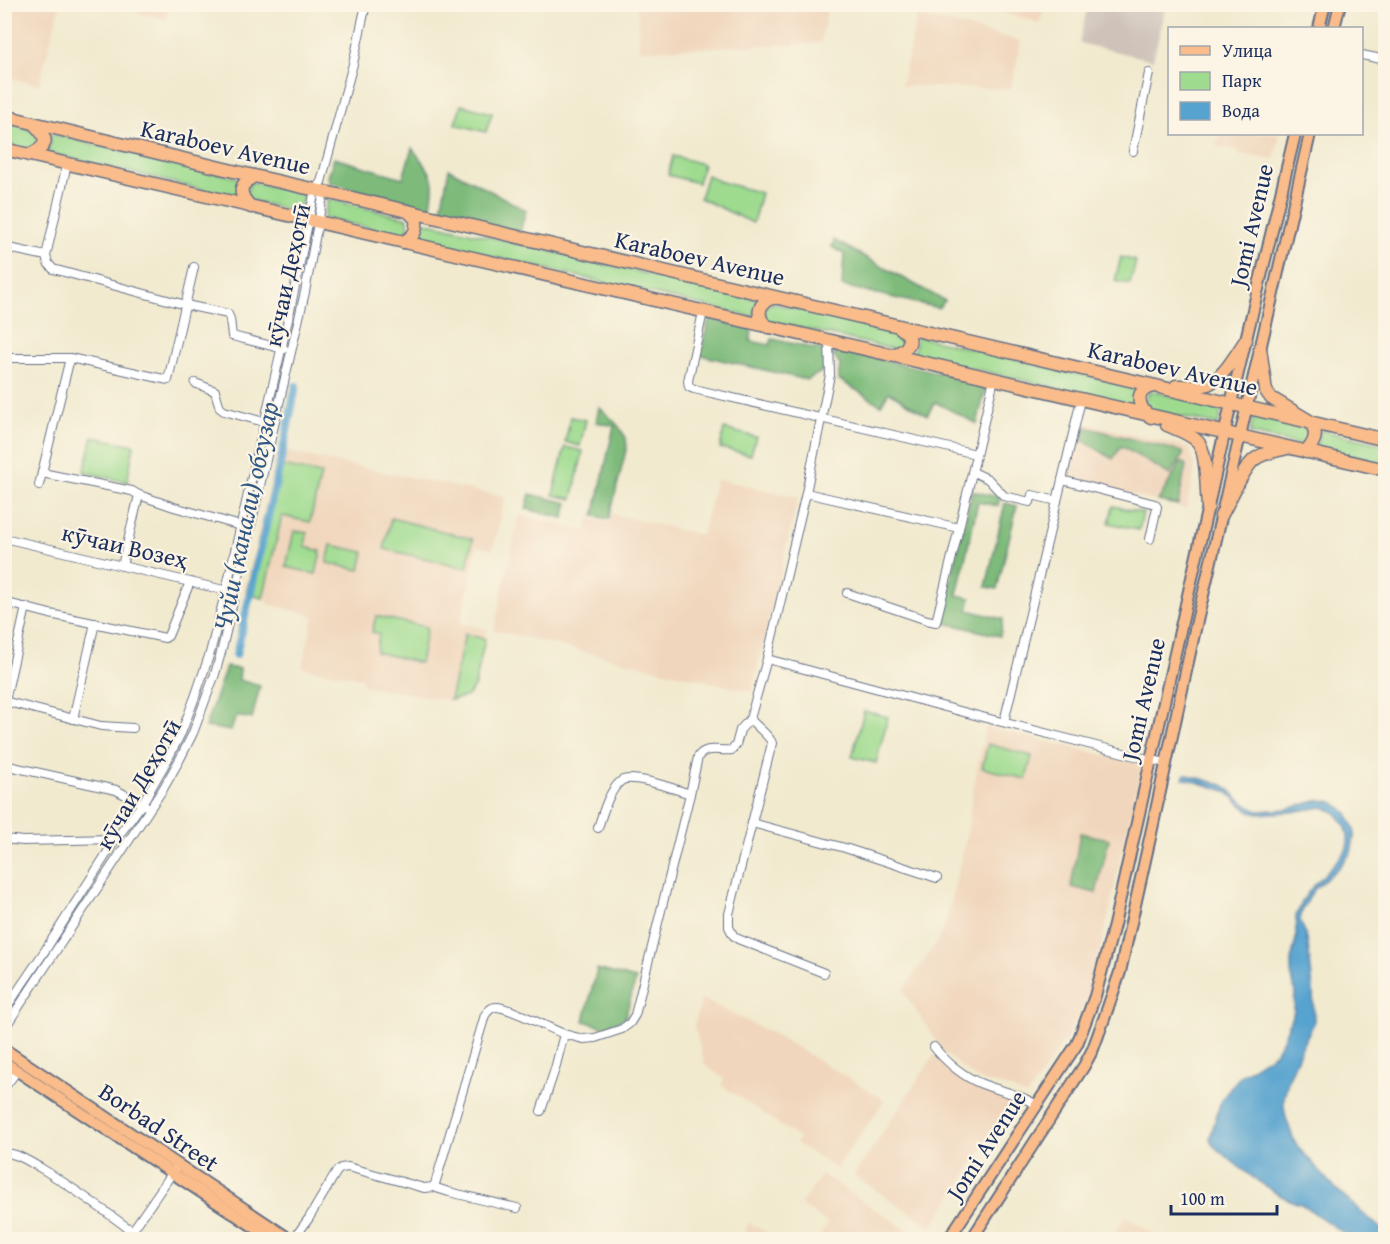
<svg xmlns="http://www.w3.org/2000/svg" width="1390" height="1244" font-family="'Gentium Book Plus',serif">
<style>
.built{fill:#f0d6bc}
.industrial{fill:#cec2b9}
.green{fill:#9edb8f;stroke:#5c8576;stroke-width:1.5}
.forest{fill:#7ebb7a;stroke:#4c756c;stroke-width:1.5}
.water{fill:#56a3cf;stroke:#386996;stroke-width:1.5}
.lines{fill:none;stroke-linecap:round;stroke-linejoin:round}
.canal{stroke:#56a3cf;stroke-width:8}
.minor-casing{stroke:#667086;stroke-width:10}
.major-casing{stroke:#667086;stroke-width:14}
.highway-casing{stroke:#667086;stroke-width:15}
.minor{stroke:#fff;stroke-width:8}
.major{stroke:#f9bc8a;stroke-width:10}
.highway{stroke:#f9bc8a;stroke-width:12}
.labels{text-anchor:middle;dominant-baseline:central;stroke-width:4.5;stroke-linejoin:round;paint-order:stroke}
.street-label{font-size:24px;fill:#1b2f5e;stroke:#fcf5e5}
.water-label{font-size:26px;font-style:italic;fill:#305886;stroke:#fcf5e5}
</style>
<rect width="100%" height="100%" fill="#fcf5e5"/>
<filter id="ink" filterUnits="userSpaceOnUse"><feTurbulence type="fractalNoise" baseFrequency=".0167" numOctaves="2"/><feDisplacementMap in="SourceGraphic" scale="12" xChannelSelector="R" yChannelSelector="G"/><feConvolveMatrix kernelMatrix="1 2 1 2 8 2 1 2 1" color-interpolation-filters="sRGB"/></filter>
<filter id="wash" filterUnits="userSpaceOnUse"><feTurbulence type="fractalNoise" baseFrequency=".008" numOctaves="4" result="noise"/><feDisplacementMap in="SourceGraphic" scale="24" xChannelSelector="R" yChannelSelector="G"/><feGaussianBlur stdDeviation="1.35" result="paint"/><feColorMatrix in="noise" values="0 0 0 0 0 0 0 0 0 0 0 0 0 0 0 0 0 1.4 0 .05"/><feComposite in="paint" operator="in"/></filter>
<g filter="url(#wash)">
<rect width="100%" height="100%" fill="#f1eacf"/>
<g class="built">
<path d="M5,4L60,5L39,85L5,77Z"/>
<path d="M104,5L170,4V5L166,19Z"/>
<path d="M637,5V4L828,5L821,43L639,50Z"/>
<path d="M975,5L1044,4V5L1040,23Z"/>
<path d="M917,15L1021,41L1011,89L901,86Z"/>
<path d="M1219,134H1280L1274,159L1238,154V150L1216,147Z"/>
<path d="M1080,422L1189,447L1195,468L1186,509L1066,478Z"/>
<path d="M278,450L505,497L493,550L477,546L460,623L487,629L476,685L468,696L452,701L363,685L362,678L302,668L314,616L267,604V600L244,594Z"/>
<path d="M716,479L798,497L752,692L494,630L519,515L586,532L589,519L610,523L612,514L702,535Z"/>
<path d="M986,727L1142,764L1092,988L1067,1037L1027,1096L1004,1086L977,1079L944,1053L903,991L944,931L968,829L973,789Z"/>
<path d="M702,999L779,1037L885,1100L836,1169L796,1143L799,1138L721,1085L724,1079L705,1065L694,1025Z"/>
<path d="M934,1055L981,1089L1014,1100L932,1227L854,1176Z"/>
<path d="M822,1174L921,1239H818L828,1223L800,1205Z"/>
<path d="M1126,1216L1161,1239H1110Z"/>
<path d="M749,1223L779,1239H741Z"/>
</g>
<path class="industrial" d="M1088,5H1166L1153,60L1079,43Z"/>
<g class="green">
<path d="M461,105L492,113L486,132L455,124Z"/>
<path d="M5,123L32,130L39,137C37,156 17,146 5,143Z"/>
<path d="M50,134L242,179L238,198L46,152C51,146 52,142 50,134Z"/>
<path d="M673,156L703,164L698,183L668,175Z"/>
<path d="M707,175L718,181L761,193L753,223L700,198Z"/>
<path d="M251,182L304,194L299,212L249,200L245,195Z"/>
<path d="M328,199L407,218C410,226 409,229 403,235L324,218Z"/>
<path d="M421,221L759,300C754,305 753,310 754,317L417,239Z"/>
<path d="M1121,257L1136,261L1130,284L1115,281Z"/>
<path d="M771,303L904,333L906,337L902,351L766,320L765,316L766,307Z"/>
<path d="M916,336L1138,388C1134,394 1133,398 1134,406L912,354C916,348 917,343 916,336Z"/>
<path d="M1150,391L1222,407L1218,425L1147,409C1144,401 1146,397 1150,391Z"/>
<path d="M1254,415L1305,427C1309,435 1309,441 1300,445L1250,433Z"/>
<path d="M571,417L586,420L580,446L565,442Z"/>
<path d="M724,429L756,437L751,455L720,448Z"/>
<path d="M1320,430L1385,445V465L1316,449Z"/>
<path d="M93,437L134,445L127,482L84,472Z"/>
<path d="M565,447L583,451L572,499L553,495Z"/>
<path d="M277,465L321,474L310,522L282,516L263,598L246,594Z"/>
<path d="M1113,506L1143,513L1139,530L1109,523Z"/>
<path d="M391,518L473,539L467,568L384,549Z"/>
<path d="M294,531L307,533L305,547L321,551L316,574L286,567Z"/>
<path d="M331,545L364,552L360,570L327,563Z"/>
<path d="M376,616L427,627L420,663L376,652L379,634L372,632Z"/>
<path d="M465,634L485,639L475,685L468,696L450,700Z"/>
<path d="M864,711L888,717L876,763L852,757Z"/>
<path d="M988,744L1032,756L1026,779L982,768Z"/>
</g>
<g class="forest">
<path d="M412,148C431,173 438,176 430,209L330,183L328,177L334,158L403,178Z"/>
<path d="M449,169L526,210L520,232L440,214Z"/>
<path d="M834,240L945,301L938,308L842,286L844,254L832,247Z"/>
<path d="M709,319L748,328L752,332L750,341L770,345L772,339L826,351L823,371L807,380L700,355Z"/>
<path d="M838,350L987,383L977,424L935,402L927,415L889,392L881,405L838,379L840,365L833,355Z"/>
<path d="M599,407C610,418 626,429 627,446L609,519L594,516L614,426L596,422Z"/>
<path d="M1085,427L1183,452V455L1170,475L1121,446L1113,459L1082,440Z"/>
<path d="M1181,462L1186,465L1178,505L1158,501Z"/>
<path d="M972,491L1000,497L998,506L978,502L957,595L971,598L968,610L1003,619L1000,636L941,622Z"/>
<path d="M530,494L568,503L564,518L526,509Z"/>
<path d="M1005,503L1017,506L997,589L986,587Z"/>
<path d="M226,667L240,669L239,680L260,686L252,719L236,716L231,731L205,727Z"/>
<path d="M1080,833L1109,839L1096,893L1071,887Z"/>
<path d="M597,969L636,979L625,1018L604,1027L584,1021Z"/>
</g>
<path class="water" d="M1185,774L1223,785L1229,789L1236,797L1250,807L1258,811L1287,809L1320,800L1328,801L1335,803L1347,813L1353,826L1355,833L1351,853L1338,868L1313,891L1302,911L1300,921L1306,934L1308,945L1313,987L1314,1023L1303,1044L1288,1081L1284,1098V1106L1286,1118L1295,1143L1330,1183L1369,1219L1385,1231V1239H1352L1301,1204C1276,1198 1236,1165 1216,1148L1212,1144L1210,1138L1221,1100L1241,1075L1275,1053L1283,1039L1294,1011L1295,991L1291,973V960L1296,939V916L1303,900L1309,891L1346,851L1348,843V835L1345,825L1335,812L1323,807L1291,812L1258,814L1248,811L1226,791L1183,778Z"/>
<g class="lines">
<path class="canal" d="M236,655L281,460L296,386"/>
</g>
</g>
<g filter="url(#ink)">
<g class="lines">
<defs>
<g id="minor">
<path d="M1362,55L1386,60"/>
<path d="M1133,151L1149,73"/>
<path d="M67,164L46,256L48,263L53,269L186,305L228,314L230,319L232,336L284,349"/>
<path d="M4,247L46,256"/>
<path d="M703,312L688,381L689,387L694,389L976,454"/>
<path d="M829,341L830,375L806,493L767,659L982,717L1151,760L1167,763"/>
<path d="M4,358H70L168,380L194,267"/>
<path d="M195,383L215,391L220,408L224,411L264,422"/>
<path d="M973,472L988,479L1004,496L1030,502L1032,495L1057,501L1004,722"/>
<path d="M42,473L132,491L139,495L122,566"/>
<path d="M1062,480L1155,504L1157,507L1150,539"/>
<path d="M39,485L70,358"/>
<path d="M806,493L959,528L994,379"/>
<path d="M139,495L174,507L241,526"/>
<path d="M1057,501L1081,400"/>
<path d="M4,538L228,591"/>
<path d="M847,593L927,620L936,622L959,528"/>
<path d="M4,602L50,614L165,638L168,636L190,582"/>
<path d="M767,659L750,719C756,726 770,736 772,743L752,823L845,848L937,878"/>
<path d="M4,701L101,726L133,728"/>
<path d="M5,701L26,607"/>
<path d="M73,719L95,623"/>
<path d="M4,765L116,790L146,806"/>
<path d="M752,823L729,914V927L733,935L738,939L824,973"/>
<path d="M598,828C603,813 608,792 621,781C632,773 677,790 690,794"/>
<path d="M4,839L23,841L116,839"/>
<path d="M4,1011L46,949L116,839L142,804L169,757L182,731L195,697L210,653L226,590L289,315L315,190L321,182L353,64L366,4"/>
<path d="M4,1029L163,789L180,759L193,733L215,674L222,649L305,292L324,191"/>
<path d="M564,1034L583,1039L595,1038L622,1029L630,1023L635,1015L690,794L698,757C706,745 720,752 732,750L736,745L740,730L750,719"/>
<path d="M934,1047C946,1062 964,1077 982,1084C1000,1091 1019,1094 1035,1104"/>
<path d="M4,1088L17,1071"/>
<path d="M4,1153C17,1153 28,1161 39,1167C71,1186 101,1208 132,1231"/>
<path d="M433,1187L449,1192L517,1208"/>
<path d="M126,1240L175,1169"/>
<path d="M293,1240L309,1218L337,1171L341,1168L348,1167L424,1188L433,1187L435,1184L485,1015C488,1011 491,1007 496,1007C507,1006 551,1029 564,1034L555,1069L541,1111"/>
</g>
<g id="major">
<path d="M1319,28L1325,4"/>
<path d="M1334,28L1340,4"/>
<path d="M4,1049L291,1240"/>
<path d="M4,1062L274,1240"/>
<path d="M948,1240L1077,1044L1095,996L1114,925L1237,377L1295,134"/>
<path d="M971,1240L1084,1066L1093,1049L1105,1016L1120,972L1150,838L1194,634L1310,134"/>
</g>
<g id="highway">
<path d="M4,116L254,176L356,199L1386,440"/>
<path d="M4,149L1386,470"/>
<path d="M29,155C49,146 49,139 34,124"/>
<path d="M251,207C239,195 237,186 254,176"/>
<path d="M404,242C414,235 417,233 416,219L408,211"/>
<path d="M768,327C766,325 762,322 761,319C756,307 766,297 777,298"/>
<path d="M1260,348L1266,391L1271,398L1311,422C1318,434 1315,442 1306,452"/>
<path d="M891,355C901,353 915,346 907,333C906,333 899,326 898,326"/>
<path d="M1176,386C1185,386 1196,387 1205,385C1223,380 1236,354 1246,340"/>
<path d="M1151,417C1136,407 1134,388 1155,386"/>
<path d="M1167,425C1176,429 1189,433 1197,441C1208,450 1206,492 1208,507"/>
<path d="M1221,516C1229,502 1243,468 1255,459C1264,452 1277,451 1287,448"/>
</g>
</defs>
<use href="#minor" class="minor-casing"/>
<use href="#major" class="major-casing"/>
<use href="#highway" class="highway-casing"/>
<use href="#minor" class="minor"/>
<use href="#major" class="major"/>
<use href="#highway" class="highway"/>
</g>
</g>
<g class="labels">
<g class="street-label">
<text transform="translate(226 147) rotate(13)">Karaboev Avenue</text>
<text transform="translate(1251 225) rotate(-77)">Jomi Avenue</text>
<text transform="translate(700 258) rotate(13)">Karaboev Avenue</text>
<text transform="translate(287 275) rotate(-78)">кӯчаи Деҳотӣ</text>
<text transform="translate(1173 368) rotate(13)">Karaboev Avenue</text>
<text transform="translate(125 546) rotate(13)">кӯчаи Возеҳ</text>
<text transform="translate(1143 699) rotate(-77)">Jomi Avenue</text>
<text transform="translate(138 784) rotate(-60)">кӯчаи Деҳотӣ</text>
<text transform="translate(159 1127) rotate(34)">Borbad Street</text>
<text transform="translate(986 1145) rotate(-57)">Jomi Avenue</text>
</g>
<g class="water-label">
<text transform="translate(245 516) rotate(-78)">Чуйи (канали) обгузар</text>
</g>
</g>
<rect width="1390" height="1244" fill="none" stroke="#fcf5e5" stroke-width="24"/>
<rect x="1168" y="27" width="195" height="108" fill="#fcf5e5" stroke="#a2a6af" stroke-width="1.5"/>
<rect x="1180" y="46" width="30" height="9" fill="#f9bc8a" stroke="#a2a6af" stroke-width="1.5"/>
<text x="1222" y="57" font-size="18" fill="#1b2f5e">Улица</text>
<rect x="1180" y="72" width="30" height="18" fill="#9edb8f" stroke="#a2a6af" stroke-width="1.5"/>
<text x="1222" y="87" font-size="18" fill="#1b2f5e">Парк</text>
<rect x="1180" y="102" width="30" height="18" fill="#56a3cf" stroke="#a2a6af" stroke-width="1.5"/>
<text x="1222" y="117" font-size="18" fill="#1b2f5e">Вода</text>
<path d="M1171 1205v9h106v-9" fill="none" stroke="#1b2f5e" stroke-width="3"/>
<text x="1180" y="1205" font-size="18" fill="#1b2f5e" stroke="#fcf5e5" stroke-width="4.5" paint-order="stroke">100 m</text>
</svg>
